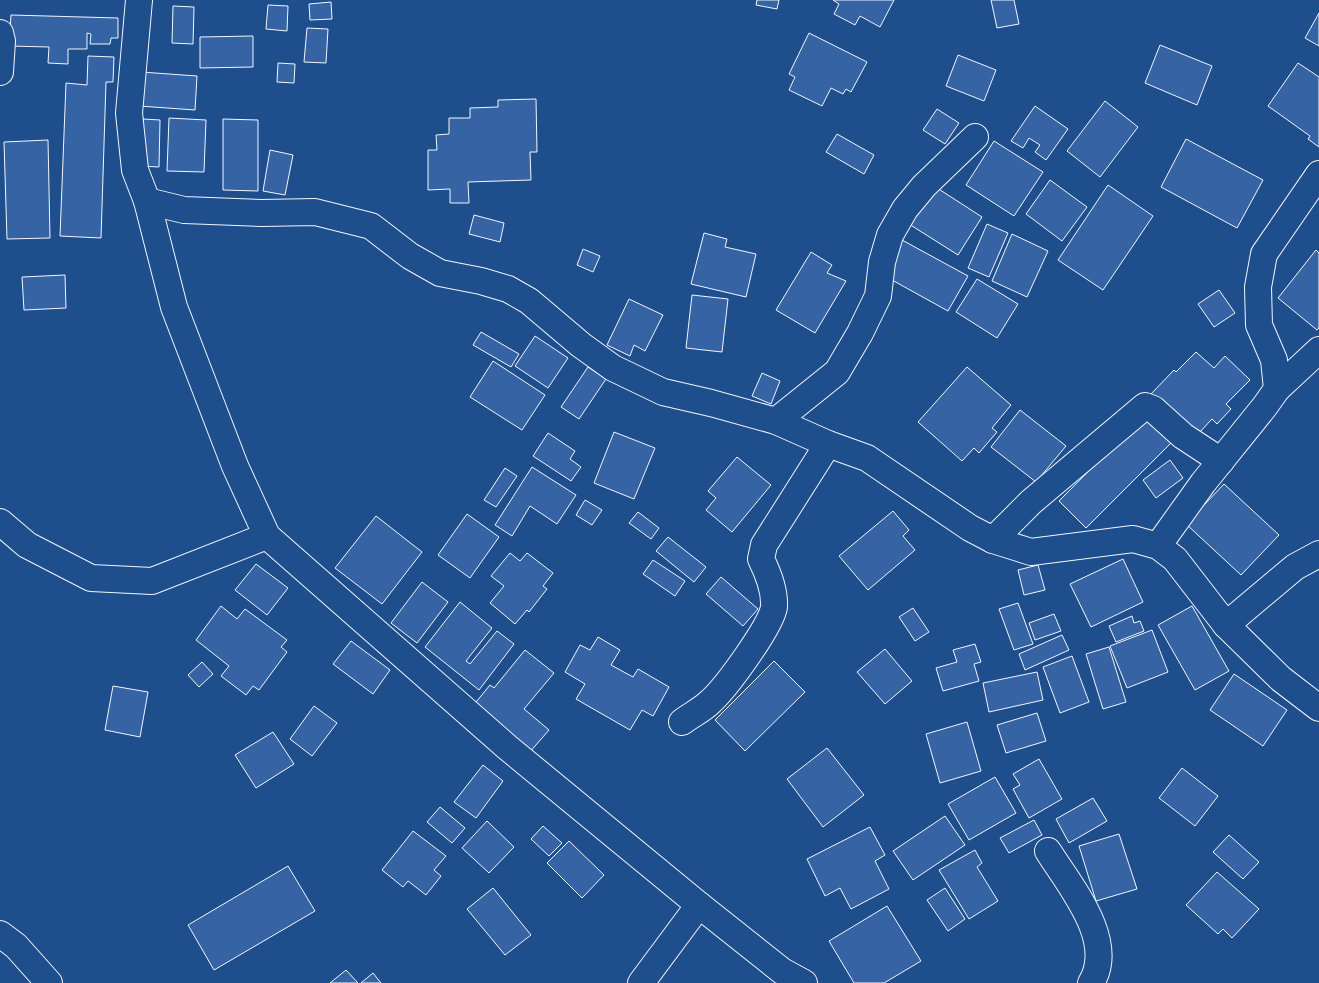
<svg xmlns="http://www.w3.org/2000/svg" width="1319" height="983" font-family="Rubik,sans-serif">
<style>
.building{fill:#3563a3;stroke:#f2f6ff}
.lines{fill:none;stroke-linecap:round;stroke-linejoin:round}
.street-casing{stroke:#f2f6ff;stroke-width:28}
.street{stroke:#1f4e8c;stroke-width:26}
</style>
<rect width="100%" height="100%" fill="#1f4e8c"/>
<g class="building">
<path d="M757,0H779L777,9L756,5Z"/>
<path d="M833,0H894L880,27L860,16L855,25L834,14L839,4Z"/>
<path d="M991,0H1014L1019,24L997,28Z"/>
<path d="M331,2L332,19L310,20L309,4Z"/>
<path d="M268,5L288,6L287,31L266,29Z"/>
<path d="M173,6L194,7L193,44L172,43Z"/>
<path d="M1319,13V46L1305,38Z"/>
<path d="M11,15L118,18V38H111L110,44H90L91,34L87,33V49H68V64L48,63L49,47L9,46Z"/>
<path d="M307,28L328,29L326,63L304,62Z"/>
<path d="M809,33L867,62L851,92L846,89L843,94L831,88L822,106L789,90L795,77L789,74Z"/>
<path d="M253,36V67L200,68V37Z"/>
<path d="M1160,45L1212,66L1197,105L1145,83Z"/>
<path d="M958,55L996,70L984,101L946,86Z"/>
<path d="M88,56L114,57L113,82H106L101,238L60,236L66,83L87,85Z"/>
<path d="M278,63L295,64L294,83L277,82Z"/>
<path d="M1298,63L1319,77V147L1308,139L1310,136L1268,106Z"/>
<path d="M141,72L197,76L195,110L139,106Z"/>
<path d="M536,99L537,152H530L531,180L468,182L469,203H450V189L428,190V150H437L436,135L449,134V118H470V108L498,107V100Z"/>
<path d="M1105,101L1138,127L1100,177L1067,151Z"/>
<path d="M1035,106L1068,129L1046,160L1035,152L1040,145L1029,138L1023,148L1011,141Z"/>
<path d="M937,109L959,123L945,144L923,130Z"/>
<path d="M169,118L206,120L204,172L167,171Z"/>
<path d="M143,119L160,120L159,167L141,166Z"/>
<path d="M223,119L258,120V191L223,190Z"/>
<path d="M837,134L874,155L864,174L826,152Z"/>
<path d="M1186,139L1263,180L1237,228L1161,187Z"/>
<path d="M48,140L50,238L7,239L4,142Z"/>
<path d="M994,141L1043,172L1014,216L966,185Z"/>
<path d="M270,150L293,155L285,195L263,191Z"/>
<path d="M1050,180L1087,207L1062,241L1026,214Z"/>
<path d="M1108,185L1153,216L1103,290L1058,260Z"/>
<path d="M934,186L982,217L958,255L909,224Z"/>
<path d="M474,215L504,223L500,242L469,234Z"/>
<path d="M987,224L1008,233L989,277L968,268Z"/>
<path d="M704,233L727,239L725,247L756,254L746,297L691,284Z"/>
<path d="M1012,234L1048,251L1027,297L992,281Z"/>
<path d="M902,240L968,276L948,311L883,275Z"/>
<path d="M583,249L600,256L593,272L577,265Z"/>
<path d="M1316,250L1319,253V328L1317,330L1278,298Z"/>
<path d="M811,252L832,265L827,273L846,281L815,333L776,310Z"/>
<path d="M65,275L66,308L24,310L22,277Z"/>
<path d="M977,279L1018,304L997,338L956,312Z"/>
<path d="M1219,290L1235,313L1214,327L1198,304Z"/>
<path d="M692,295L728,299L722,352L686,348Z"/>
<path d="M629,299L663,315L645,351L634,345L630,356L607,345Z"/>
<path d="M481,332L519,354L511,367L473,345Z"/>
<path d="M535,336L568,358L548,388L515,366Z"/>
<path d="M1196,352L1214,368L1225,356L1250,380L1226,404L1231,409L1217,424L1212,419L1198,434L1150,395L1174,370L1176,372Z"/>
<path d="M493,361L545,395L522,430L470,397Z"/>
<path d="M588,367L606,379L579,419L561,407Z"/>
<path d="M967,367L1011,405L992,428L997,432L979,453L974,448L962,461L918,422Z"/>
<path d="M762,373L780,381L771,404L752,396Z"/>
<path d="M1020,410L1066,446L1036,482L991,447Z"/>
<path d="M1149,410L1177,437L1086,528L1059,501Z"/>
<path d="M614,432L655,448L634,499L594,483Z"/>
<path d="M548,433L575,451L570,459L581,467L571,481L533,456Z"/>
<path d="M737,457L771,485L732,532L706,510L716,498L708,491Z"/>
<path d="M1170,460L1183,478L1156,498L1143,480Z"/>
<path d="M532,467L576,495L557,524L530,506L512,536L495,525Z"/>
<path d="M505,468L517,476L496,507L484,500Z"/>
<path d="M1224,484L1279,535L1241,575L1186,524Z"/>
<path d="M585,500L602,510L592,525L576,515Z"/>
<path d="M893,511L909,530L903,536L915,550L868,590L839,556Z"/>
<path d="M638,512L659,528L651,539L629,523Z"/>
<path d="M467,514L499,537L470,578L438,555Z"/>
<path d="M376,516L422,552L382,604L335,568Z"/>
<path d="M668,537L706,567L694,582L656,551Z"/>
<path d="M510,553L520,561L527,553L553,573L543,586L547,589L529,612L527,610L515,624L490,603L504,586L491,576Z"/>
<path d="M1123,559L1143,602L1091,627L1070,584Z"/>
<path d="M653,560L685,581L675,596L643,574Z"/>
<path d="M256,564L288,588L267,615L235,590Z"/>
<path d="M1038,565L1045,590L1024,595L1018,570Z"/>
<path d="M721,577L758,609L743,626L706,594Z"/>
<path d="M422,582L448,602L417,643L391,623Z"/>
<path d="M460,602L492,628L466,661L470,664L497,631L514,644L479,690L425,647Z"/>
<path d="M1018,603L1033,644L1014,650L999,609Z"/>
<path d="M221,606L237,619L245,609L287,640L281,647L287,652L259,690L253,686L246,695L221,676L229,666L196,640Z"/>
<path d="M1192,606L1229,671L1195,690L1158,625Z"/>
<path d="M913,608L929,632L915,641L899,617Z"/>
<path d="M1054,614L1061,631L1035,640L1029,623Z"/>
<path d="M1132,616L1134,623L1140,621L1144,631L1116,642L1109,626Z"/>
<path d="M1152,630L1168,672L1127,688L1110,646Z"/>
<path d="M1062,635L1069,650L1025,670L1019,654Z"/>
<path d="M598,637L620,650L611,665L633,677L638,669L669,687L653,716L642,710L630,730L576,699L585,684L565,672L580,645L590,650Z"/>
<path d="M351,641L390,670L373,694L333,664Z"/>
<path d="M975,644L981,662L974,664L979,681L943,691L936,668L957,662L953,650Z"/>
<path d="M1109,647L1126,702L1103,709L1086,654Z"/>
<path d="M885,649L912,681L885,704L857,672Z"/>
<path d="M525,650L554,673L524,709L549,730L529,753L472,707L490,685L494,688Z"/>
<path d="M1072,656L1089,702L1060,713L1043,667Z"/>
<path d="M774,661L805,692L745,751L715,720Z"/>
<path d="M202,662L213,674L199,687L188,675Z"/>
<path d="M1037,672L1043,700L989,712L983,683Z"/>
<path d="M1234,674L1287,710L1263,746L1210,710Z"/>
<path d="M113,686L148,692L140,737L105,730Z"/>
<path d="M314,706L337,723L312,756L290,739Z"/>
<path d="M1037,713L1046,741L1006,753L997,725Z"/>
<path d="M967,722L981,771L940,783L926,734Z"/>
<path d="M273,732L294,764L256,788L235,755Z"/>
<path d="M827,748L864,795L823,827L787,779Z"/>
<path d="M1039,759L1062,799L1029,818L1013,789L1020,785L1013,774Z"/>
<path d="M483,765L503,781L476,818L454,802Z"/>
<path d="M1182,768L1218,796L1195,826L1159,798Z"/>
<path d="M995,777L1016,813L969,840L948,804Z"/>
<path d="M1093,798L1107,821L1069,843L1056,819Z"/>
<path d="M440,807L465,828L452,843L427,822Z"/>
<path d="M945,816L965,845L913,880L893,851Z"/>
<path d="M1034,820L1042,835L1009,853L1000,838Z"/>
<path d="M487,821L514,847L489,873L462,848Z"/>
<path d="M543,826L562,843L549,856L531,839Z"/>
<path d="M870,827L885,855L875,861L889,889L851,909L840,888L825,896L807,859Z"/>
<path d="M413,831L446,856L434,870L441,876L426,895L408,881L403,887L382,870Z"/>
<path d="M1119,834L1137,889L1096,901L1079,846Z"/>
<path d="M1229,835L1259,862L1243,879L1213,852Z"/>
<path d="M569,841L604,875L582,898L547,863Z"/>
<path d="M975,850L982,863L977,867L998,901L969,919L939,870Z"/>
<path d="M288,866L315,911L214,970L188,925Z"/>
<path d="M1217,872L1259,909L1232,938L1223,929L1218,934L1186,905Z"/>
<path d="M493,888L531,935L505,955L467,909Z"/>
<path d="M945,888L965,919L948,931L927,900Z"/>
<path d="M887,906L921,961L884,983H854L829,941Z"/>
<path d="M346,970L358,983H330Z"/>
<path d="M373,973L381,983H361Z"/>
</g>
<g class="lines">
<defs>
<g id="street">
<path d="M139,0L129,113L135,170L147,201L184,210L261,213L315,212L371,226L410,256L440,273L481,281L508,289L529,301L581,345L613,368L663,392L711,403L776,421L828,444L867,458L970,528L993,540L1031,552L1133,539L1158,546L1175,559L1226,625L1281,679L1319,708"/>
<path d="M0,33L2,41L0,72"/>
<path d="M147,201L174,307L235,466L267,536L507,747L699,905L782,971L804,983"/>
<path d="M1277,389L1319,350"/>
<path d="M776,421L837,372L860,333L878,296L882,262L890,235L905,209L924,186L975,137"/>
<path d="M0,522L27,545L91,578L152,581L267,536"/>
<path d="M993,540L1031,502L1145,406L1153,409L1183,436L1221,461"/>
<path d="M1158,546L1203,483L1265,406L1277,389L1274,360L1259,325L1258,287L1264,254L1319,174"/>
<path d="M1226,625L1295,567L1319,554"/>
<path d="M682,722C691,715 702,710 710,702C726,688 771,626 774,607C775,591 768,573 761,559L764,545L828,444"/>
<path d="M1048,851C1070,886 1117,941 1091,983"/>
<path d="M0,934L16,946L49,983"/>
<path d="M641,983L699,905"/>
</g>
</defs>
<use href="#street" class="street-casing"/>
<use href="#street" class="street"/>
</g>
</svg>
